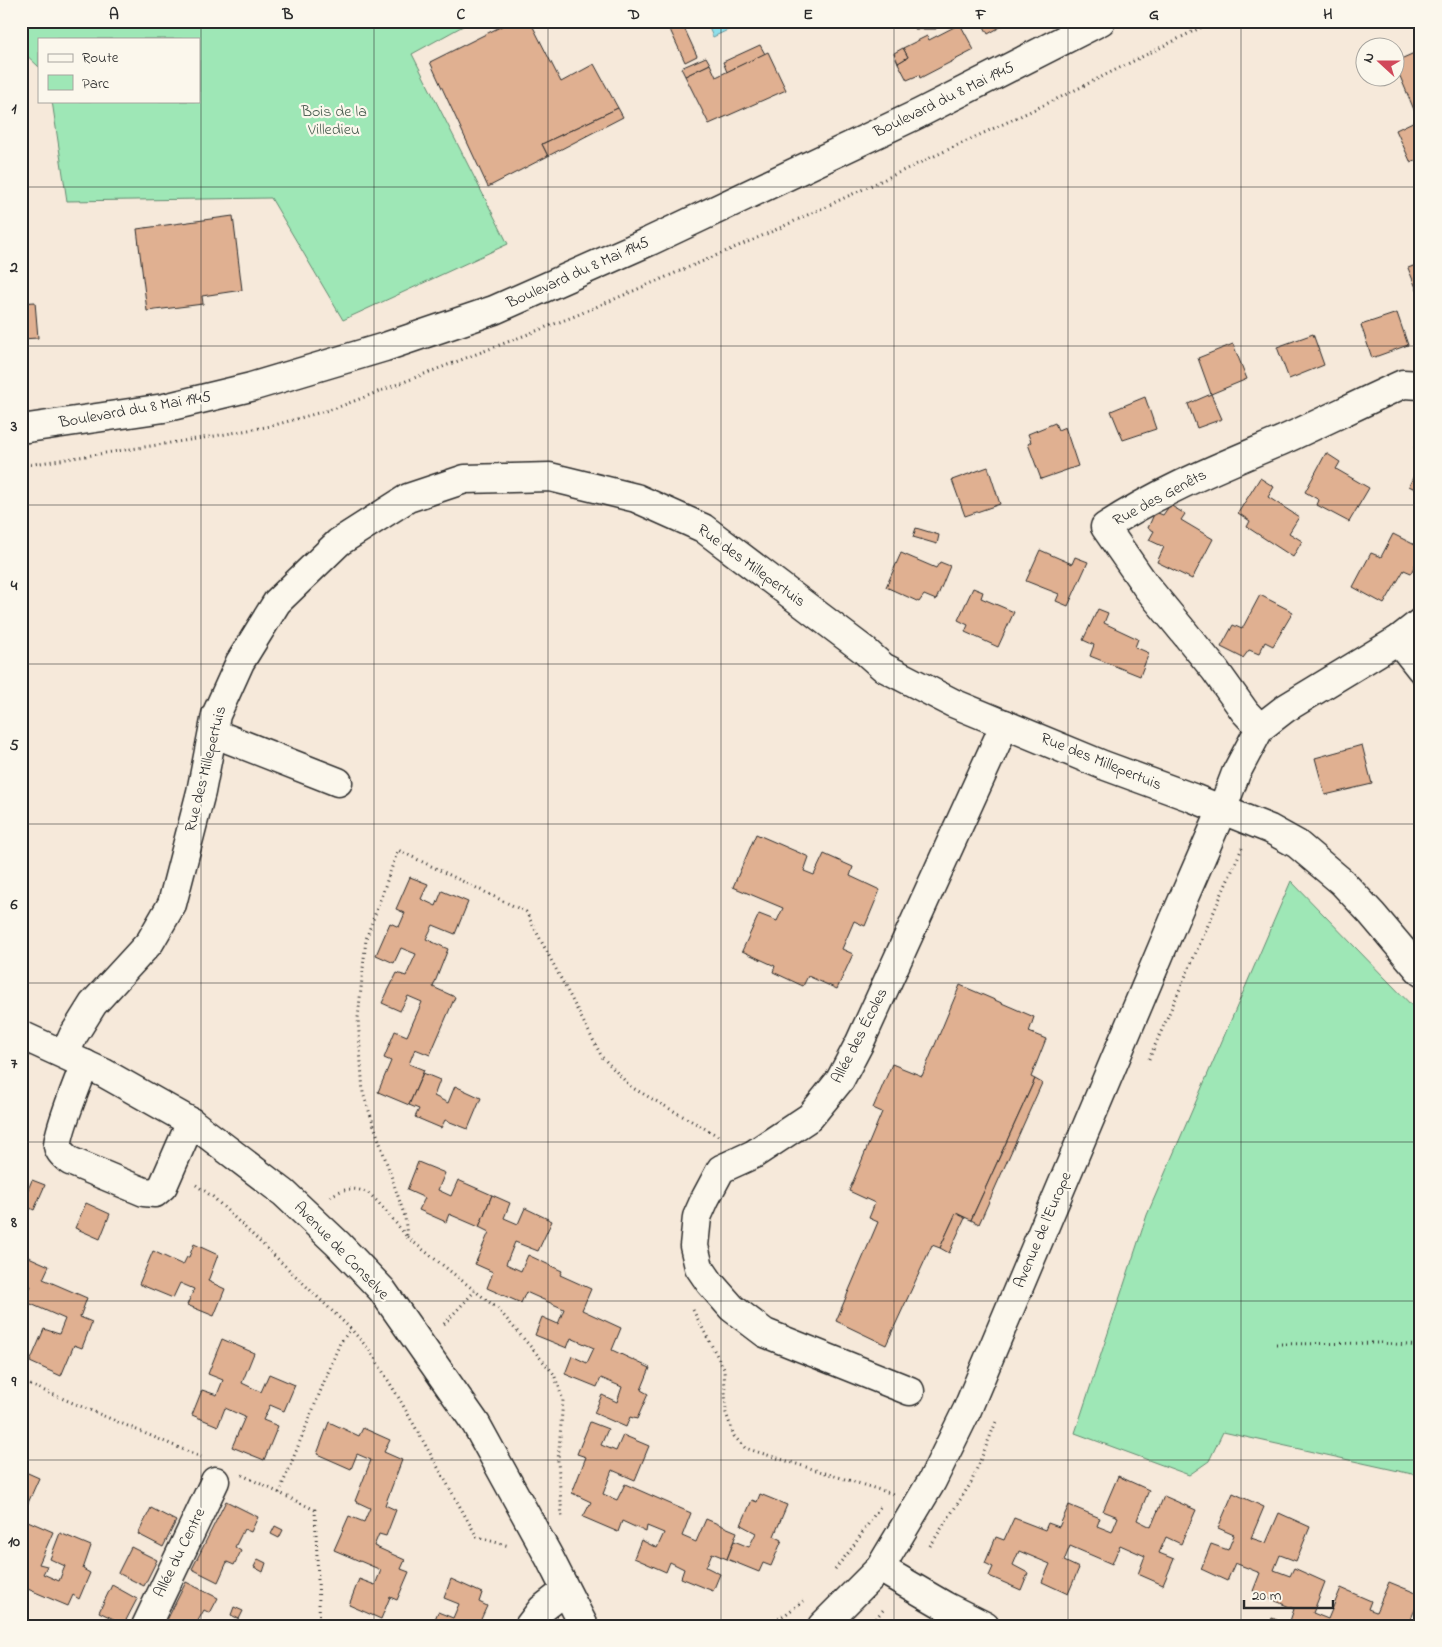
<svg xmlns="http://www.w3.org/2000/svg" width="1442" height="1647" font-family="'Indie Flower',sans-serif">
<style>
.green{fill:#9ee7b6;stroke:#648970}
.water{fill:#8fe0eb;stroke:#67989e}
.building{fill:#e0b091;stroke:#2b2b2b}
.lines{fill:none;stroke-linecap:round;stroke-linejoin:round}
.minor-casing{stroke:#2b2b2b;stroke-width:31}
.path{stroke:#2b2b2b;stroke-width:3;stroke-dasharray:1 4;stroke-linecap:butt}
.minor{stroke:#fbf7ec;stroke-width:28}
.grid{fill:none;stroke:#2b2b2b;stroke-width:1;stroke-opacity:0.55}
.labels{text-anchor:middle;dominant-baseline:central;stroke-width:4.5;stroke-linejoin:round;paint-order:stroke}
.street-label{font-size:16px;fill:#2b2b2b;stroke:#fbf7ec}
.park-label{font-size:16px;fill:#485a4e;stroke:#fbf7ec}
.neatline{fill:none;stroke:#2b2b2b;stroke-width:2}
.grid-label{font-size:16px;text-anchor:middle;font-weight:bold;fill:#2b2b2b}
</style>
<rect width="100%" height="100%" fill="#f6e9da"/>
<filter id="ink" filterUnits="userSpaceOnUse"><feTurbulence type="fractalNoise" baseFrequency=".02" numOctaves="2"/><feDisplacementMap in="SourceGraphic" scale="10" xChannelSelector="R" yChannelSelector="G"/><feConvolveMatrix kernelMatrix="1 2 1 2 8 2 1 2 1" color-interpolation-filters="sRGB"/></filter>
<g filter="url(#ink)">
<g class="green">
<path d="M21,21H472L412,54L508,244L343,320L271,198L67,201L52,101H199V39H39V67L21,50Z"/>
<path d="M1291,881L1421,1015V1476L1223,1432L1209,1461L1189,1475L1075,1433L1147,1215Z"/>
</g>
<path class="water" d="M706,21H726L730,29L713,37Z"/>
<g class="building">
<path d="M512,21H530L561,82L594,64L618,108L542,144L548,156L488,187L430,62Z"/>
<path d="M666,21H681L697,56L685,62Z"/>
<path d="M915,21H937L936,29H915Z"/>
<path d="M981,21H1011L988,34Z"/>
<path d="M960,24L974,50L920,78L919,75L907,80L898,63L908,57L903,48L927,36L929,40Z"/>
<path d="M760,45L765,54L727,72L723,62Z"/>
<path d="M903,48L908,57L898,63L894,53Z"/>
<path d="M1421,50V110L1415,112L1394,62Z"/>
<path d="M768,52L786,90L709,124L685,76L710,64L716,77Z"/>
<path d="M706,57L710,64L685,76L681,68Z"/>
<path d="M618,108L623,117L548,156L542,144Z"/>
<path d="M1421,118V157L1411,163L1396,130Z"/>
<path d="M233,216L242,290L202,296L203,304L147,311L137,229Z"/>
<path d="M1421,263V294L1419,295L1408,268Z"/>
<path d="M35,302L38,338L21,339V303Z"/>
<path d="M1397,313L1408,345L1372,358L1361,325Z"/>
<path d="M1313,334L1324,365L1289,379L1277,347Z"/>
<path d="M1233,344L1247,379L1211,394L1198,358Z"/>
<path d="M1211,394L1222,419L1197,428L1188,404Z"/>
<path d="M1145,397L1156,429L1123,440L1111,411Z"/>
<path d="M1055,423L1058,430L1065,427L1078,466L1041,479L1028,444L1031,442L1028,434Z"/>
<path d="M1421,436V452L1414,448Z"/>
<path d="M1326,453L1340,462L1336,469L1369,488L1349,522L1317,505L1319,500L1305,492Z"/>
<path d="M1421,461V492L1409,486Z"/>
<path d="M988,467L1000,504L965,516L952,480Z"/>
<path d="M1260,478L1274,487L1268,497L1299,517L1289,533L1302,541L1293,557L1247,527L1250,521L1238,513Z"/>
<path d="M1170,505L1185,514L1181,520L1213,539L1192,579L1157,562L1164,547L1149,540L1154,531L1148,528L1155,512L1163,515Z"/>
<path d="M916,528L939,535L937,544L913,537Z"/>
<path d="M1393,534L1421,548V553L1411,573L1404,570L1384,604L1353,587L1371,553L1381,557Z"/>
<path d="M1040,550L1072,564L1075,557L1088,562L1068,606L1056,601L1059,594L1026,581Z"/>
<path d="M901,553L936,568L940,562L950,566L936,600L924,595L919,602L886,587Z"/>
<path d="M973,588L983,592L981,598L1014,612L998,647L965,632L968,625L958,620Z"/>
<path d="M1260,595L1293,612L1273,646L1265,642L1259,654L1249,650L1243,658L1221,647L1233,625L1242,629Z"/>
<path d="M1098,609L1108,613L1104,623L1138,639L1135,647L1149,653L1140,676L1090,656L1094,645L1083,640Z"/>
<path d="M1362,745L1372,784L1325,795L1315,758Z"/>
<path d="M756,834L809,857L804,871L814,875L824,854L853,867L850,876L880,890L865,926L854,921L842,949L853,954L837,989L808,976L803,986L773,972L775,966L742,951L759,914L777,921L783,908L733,887Z"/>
<path d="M410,877L428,884L421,899L436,906L442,891L468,902L455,934L433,925L426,939L448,949L433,987L455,997L430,1055L415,1049L409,1064L424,1070L409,1105L378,1092L391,1061L384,1058L395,1031L407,1036L422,1002L408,996L400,1011L382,1003L397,973L406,976L416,954L401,948L394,963L376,955L390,923L399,927L405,913L396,909Z"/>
<path d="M960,985L1034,1017L1029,1032L1046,1039L1031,1077L1035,1079L971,1220L956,1213L940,1248L932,1245L886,1345L836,1321L878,1222L869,1218L875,1203L849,1191L882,1112L873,1108L892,1064L922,1076Z"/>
<path d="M423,1073L440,1080L434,1096L448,1103L455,1086L481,1098L468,1129L445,1120L441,1128L415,1117L419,1109L409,1105Z"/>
<path d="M1035,1079L1042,1083L979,1224L971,1220Z"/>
<path d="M418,1162L445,1173L438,1190L451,1196L458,1180L492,1195L479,1227L449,1214L446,1222L419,1210L425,1198L407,1190Z"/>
<path d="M32,1180L45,1185L34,1210L22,1204Z"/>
<path d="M492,1195L510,1203L504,1218L518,1224L525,1208L552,1221L538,1251L515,1242L506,1264L521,1271L528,1255L562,1271L560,1275L591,1289L582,1310L621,1328L612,1350L650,1368L641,1390L648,1394L637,1419L630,1417L626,1427L594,1413L602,1395L617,1402L622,1387L601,1378L597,1387L565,1374L572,1356L587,1363L594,1348L571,1338L567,1348L535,1335L542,1317L558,1324L564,1309L526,1292L521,1303L487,1288L493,1272L475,1264L489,1232L479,1227Z"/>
<path d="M86,1203L110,1214L100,1239L75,1228Z"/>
<path d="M956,1213L965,1218L949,1253L940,1248Z"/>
<path d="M194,1244L218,1255L208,1281L225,1289L214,1316L187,1305L194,1289L180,1283L173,1298L139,1284L153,1251L183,1265L187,1257H189Z"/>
<path d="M22,1254L49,1266L43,1279L87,1298L80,1317L92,1322L82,1348L74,1345L61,1376L30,1362L44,1329L59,1334L65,1319L24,1301L31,1286L21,1283Z"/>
<path d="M222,1339L254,1353L242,1383L261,1392L269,1374L295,1385L284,1411L270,1405L263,1420L278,1426L264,1460L232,1447L245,1417L225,1408L218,1426L192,1415L202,1390L217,1395L223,1380L208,1374Z"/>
<path d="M329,1422L359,1436L363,1428L390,1440L384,1452L402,1460L385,1505L396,1510L386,1536L379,1534L374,1546L405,1560L401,1569L409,1572L397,1600L390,1597L381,1619L349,1605L359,1579L375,1585L381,1570L334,1550L349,1516L364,1522L370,1508L355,1501L371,1460L357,1454L351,1469L317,1454Z"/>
<path d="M590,1422L608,1429L601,1445L616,1451L623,1435L649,1446L635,1480L612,1470L603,1494L617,1500L625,1484L691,1513L682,1536L696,1542L706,1519L737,1532L727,1559L712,1553L706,1567L720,1574L713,1591L681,1578L684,1569L670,1562L666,1572L634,1558L641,1540L657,1548L664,1533L647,1526L646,1532L622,1521L618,1532L583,1517L591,1502L572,1493L586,1457L577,1454Z"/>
<path d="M21,1470L39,1478L24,1512L21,1510Z"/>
<path d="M1118,1476L1149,1490L1137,1520L1151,1527L1164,1496L1196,1510L1181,1544L1166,1537L1159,1553L1174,1559L1163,1585L1138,1574L1145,1556L1120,1545L1112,1564L1070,1546L1064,1561L1079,1568L1068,1594L1042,1582L1050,1564L1019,1551L1013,1565L1028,1573L1021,1590L989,1576L993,1567L985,1563L996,1537L1004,1540L1014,1518L1045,1530L1048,1523L1059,1527L1069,1505L1100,1518L1097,1526L1112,1532L1118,1517L1103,1511Z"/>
<path d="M1233,1493L1264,1507L1251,1538L1266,1543L1279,1513L1310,1527L1296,1561L1280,1555L1274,1570L1290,1576L1294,1568L1325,1582L1313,1613L1328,1619L1341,1588L1371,1601L1368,1609L1376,1612L1389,1582L1421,1595L1408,1626H1398L1391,1623L1390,1626H1269L1272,1618L1289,1624L1294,1609L1253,1591L1260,1573L1235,1563L1227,1581L1201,1569L1211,1544L1228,1550L1234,1535L1218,1528Z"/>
<path d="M760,1494L787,1505L774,1536L782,1540L771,1566L763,1563L759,1572L727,1559L734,1541L749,1547L756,1533L741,1525L752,1500L757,1502Z"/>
<path d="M226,1501L258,1517L251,1532L244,1529L235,1547L241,1551L234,1565L227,1562L218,1582L192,1569Z"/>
<path d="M151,1508L176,1521L163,1547L138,1534Z"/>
<path d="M21,1518L53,1532L39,1564L47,1566L43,1574L59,1581L65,1566L50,1559L60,1533L91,1546L83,1569L90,1573L79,1599L73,1595L68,1606L23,1587L21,1590Z"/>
<path d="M275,1526L283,1530L279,1538L271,1534Z"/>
<path d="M131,1547L157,1560L144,1586L118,1573Z"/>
<path d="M258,1559L266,1563L263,1572L254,1567Z"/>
<path d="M451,1579L482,1593L479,1602L487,1606L478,1626H432L438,1612L453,1618L459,1604L444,1598Z"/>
<path d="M186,1582L218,1598L210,1613L204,1610L195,1626H164Z"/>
<path d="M112,1585L137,1599L124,1624L99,1612Z"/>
<path d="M234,1607L243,1611L239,1619L231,1615Z"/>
</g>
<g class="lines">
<defs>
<g id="minor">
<path d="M21,429L164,408L251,387L385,347L494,310L650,241L918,114L1101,21"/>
<path d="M1398,640L1421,669"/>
<path d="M1260,728L1245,712L1215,670L1146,586L1105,527C1161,490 1222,466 1283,440C1323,422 1363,402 1403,384L1421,385"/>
<path d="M213,733L338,782"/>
<path d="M21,1035L104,1073L191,1122L284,1193L338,1244L382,1290L476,1424L549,1557L584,1626"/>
<path d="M65,1054L73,1036L93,1004L150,942L172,904L201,792L216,715L240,662L277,602L339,542L408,498L465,479L550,477L636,498L703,528L864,650L883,667L953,703L1103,765L1193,798L1270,829L1297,844L1342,882L1372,914L1421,972"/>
<path d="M85,1064C79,1079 57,1133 58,1146C59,1152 65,1157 70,1161L144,1192L155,1193L163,1186L191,1122"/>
<path d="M910,1391L765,1333L732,1308L710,1283L699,1267L694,1246L697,1217L705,1199L721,1169L754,1154L810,1117L840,1080L860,1042L1005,724"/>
<path d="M880,1568L945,1606L985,1626"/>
<path d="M146,1626L215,1481"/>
<path d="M529,1626L542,1609L565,1591"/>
<path d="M822,1626L880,1568L932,1481L967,1410L1174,920L1222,810L1236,773L1260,728L1286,708L1398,640L1421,622"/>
</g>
</defs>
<use href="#minor" class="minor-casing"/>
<g class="path">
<path d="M21,466L209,437L271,426L336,408L575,316L771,232L1059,98L1214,21"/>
<path d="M1149,1059L1242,848"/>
<path d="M196,1185L213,1197L351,1329L371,1352L400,1400L477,1537L509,1546"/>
<path d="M331,1197C340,1188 357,1187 368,1193C374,1196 401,1229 407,1237L405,1217L363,1093L358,1018L366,939L398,850L526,912L602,1057L631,1087L720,1137"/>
<path d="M407,1237L498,1309L554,1374L563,1400L558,1461L562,1517"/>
<path d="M693,1310L724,1369L726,1413L734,1436L745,1448L893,1494"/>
<path d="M444,1324L475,1291"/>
<path d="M1276,1344L1381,1343L1421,1346"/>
<path d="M21,1381L201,1457"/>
<path d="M242,1475L315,1510L320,1626"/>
<path d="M279,1493L340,1343L351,1329"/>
<path d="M930,1546L971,1483L996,1422"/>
<path d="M835,1569L852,1548L881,1505"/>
<path d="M765,1626L786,1614L803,1601"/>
<path d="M869,1626L885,1608"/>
</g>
<use href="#minor" class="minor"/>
</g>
</g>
<path class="grid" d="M201,21V1626M374,21V1626M548,21V1626M721,21V1626M894,21V1626M1068,21V1626M1241,21V1626M21,187H1421M21,346H1421M21,505H1421M21,664H1421M21,824H1421M21,983H1421M21,1142H1421M21,1301H1421M21,1460H1421"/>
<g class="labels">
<g class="street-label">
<text transform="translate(944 100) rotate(-26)">Boulevard du 8 Mai 1945</text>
<text transform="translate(578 273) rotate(-24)">Boulevard du 8 Mai 1945</text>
<text transform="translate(135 410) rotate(-10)">Boulevard du 8 Mai 1945</text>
<text transform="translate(1160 498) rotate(-28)">Rue des Genêts</text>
<text transform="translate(751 566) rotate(36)">Rue des Millepertuis</text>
<text transform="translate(1101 762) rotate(22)">Rue des Millepertuis</text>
<text transform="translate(206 769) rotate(-76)">Rue des Millepertuis</text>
<text transform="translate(860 1036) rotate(-63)">Allée des Écoles</text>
<text transform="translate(1043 1230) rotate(-67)">Avenue de l'Europe</text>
<text transform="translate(341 1251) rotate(46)">Avenue de Conselve</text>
<text transform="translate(180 1553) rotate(-64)">Allée du Centre</text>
</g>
<g class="park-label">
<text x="334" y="112">Bois de la<tspan x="334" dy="18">Villedieu</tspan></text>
</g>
</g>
<rect width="1442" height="1647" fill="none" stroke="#fbf7ec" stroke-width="55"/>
<rect x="38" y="38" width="162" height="65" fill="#fbf7ec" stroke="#a8a59f"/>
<rect x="48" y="54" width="25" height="8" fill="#fbf7ec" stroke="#a8a59f"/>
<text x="82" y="62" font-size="15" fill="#2b2b2b">Route</text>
<rect x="48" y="75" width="25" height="15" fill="#9ee7b6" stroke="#a8a59f"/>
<text x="82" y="88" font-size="15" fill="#2b2b2b">Parc</text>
<g transform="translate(1380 62) rotate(291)"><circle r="24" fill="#fbf7ec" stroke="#a8a59f"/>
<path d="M0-4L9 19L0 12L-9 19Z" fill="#d1495b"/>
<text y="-8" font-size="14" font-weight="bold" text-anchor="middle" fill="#2b2b2b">N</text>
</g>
<path d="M1244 1600v8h89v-8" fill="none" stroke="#2b2b2b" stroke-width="2.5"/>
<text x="1252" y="1600" font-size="15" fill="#2b2b2b" stroke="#fbf7ec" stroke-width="4" paint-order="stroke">20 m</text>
<rect x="28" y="28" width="1386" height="1592" class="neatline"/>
<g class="grid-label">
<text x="114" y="19">A</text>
<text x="288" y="19">B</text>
<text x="461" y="19">C</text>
<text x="634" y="19">D</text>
<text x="808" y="19">E</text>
<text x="981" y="19">F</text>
<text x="1154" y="19">G</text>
<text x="1328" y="19">H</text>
<text x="14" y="113">1</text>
<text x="14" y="272">2</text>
<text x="14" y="431">3</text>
<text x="14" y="590">4</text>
<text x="14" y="750">5</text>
<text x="14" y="909">6</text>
<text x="14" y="1068">7</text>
<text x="14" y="1227">8</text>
<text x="14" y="1386">9</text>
<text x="14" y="1546">10</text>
</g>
</svg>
